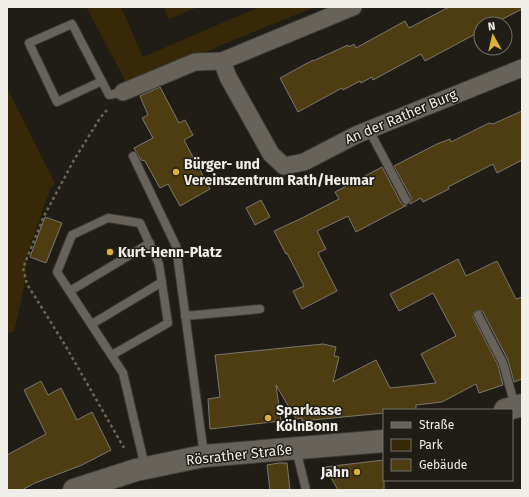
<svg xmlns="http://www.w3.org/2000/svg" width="529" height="497" font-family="'Fira Sans',sans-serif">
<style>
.green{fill:#372907}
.building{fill:#4e3d10;stroke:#7b776f}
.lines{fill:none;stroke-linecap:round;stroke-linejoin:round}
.lane-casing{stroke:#3c3a36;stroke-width:10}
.street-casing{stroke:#3c3a36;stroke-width:19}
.secondary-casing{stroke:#3c3a36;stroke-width:24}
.path{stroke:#68655f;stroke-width:2.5;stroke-dasharray:3 3;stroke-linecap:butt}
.lane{stroke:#67635b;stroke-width:8}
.street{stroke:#67635b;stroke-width:17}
.secondary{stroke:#67635b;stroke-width:22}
.poi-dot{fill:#dfb034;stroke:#201d16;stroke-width:1.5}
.labels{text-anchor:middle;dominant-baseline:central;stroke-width:3;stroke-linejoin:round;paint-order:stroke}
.street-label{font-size:14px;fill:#f0eee9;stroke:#201d16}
.poi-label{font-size:14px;font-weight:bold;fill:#f0eee9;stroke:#201d16;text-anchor:start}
</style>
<rect width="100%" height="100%" fill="#201d16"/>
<g class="green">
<path d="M86,7H121L143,57L259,7H315L224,44L124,89V78Z"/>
<path d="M164,7H198L169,19Z"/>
<path d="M7,88L55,183L50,189L27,256L25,282L14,332L7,333Z"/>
</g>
<g class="building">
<path d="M449,7H522V9L493,24H481V31L425,61L421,54L373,80L372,77L361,83L360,81L343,90L342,88L298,112L280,78L313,60V61L348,45L349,47L354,44L356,48L405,21L409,28Z"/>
<path d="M160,87L179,123L185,120L193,135L184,140L210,189L180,206L168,184L160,188L145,161L141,160L134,148L153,138L142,118L148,115L140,96Z"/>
<path d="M522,111V160L497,173L493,164L448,187L449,189L423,202L421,198L410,204L411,201V197L394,166L437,144L450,139L451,142L489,123L493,124Z"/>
<path d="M382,167L401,203L403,205H407L356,232L348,216L317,231L326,249L318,253L337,291L302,309L293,291L304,286L287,253L286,254L274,231L300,219L339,199L335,192Z"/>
<path d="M261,200L270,217L255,225L246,208Z"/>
<path d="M45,217L62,223L46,263L30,257Z"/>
<path d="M458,259L466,276L497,261L516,299L522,297V379L514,382L508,360L483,312L478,310L474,312L473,317L498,365L503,385L479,393L476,384L442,402L416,405V410H384V413L302,421V418L296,419L276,385L281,421L210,429L208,399L220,397L215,355L323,344L336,347L334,356L339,357L333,382L376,360L390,388L436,383L421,354L456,336L433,293L399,311L390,294Z"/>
<path d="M41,381L48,395L61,388L77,420L92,412L111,450L82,465L35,483L22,490H7V455L46,434L24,390Z"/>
<path d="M384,460V490H338L325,467Z"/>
<path d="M279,463H287L290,490H270L267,465Z"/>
</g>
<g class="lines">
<defs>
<g id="lane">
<path d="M102,81L57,102L29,43L72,24L109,95L123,92"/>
<path d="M369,130L406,200"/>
<path d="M133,156L176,246L204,455"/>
<path d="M70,291L150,243"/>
<path d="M478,315L503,363L515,406"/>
<path d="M185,316L260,309"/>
<path d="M92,324L162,282"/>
<path d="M112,355L168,323L159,264L140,223L108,218L72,235L57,272L123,373L145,467"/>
<path d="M296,449L306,490"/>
</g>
<g id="street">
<path d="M222,61L228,77L271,154L284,166L304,162L356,135L522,68"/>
<path d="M123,92L195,62L222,61L353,7"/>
</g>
<g id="secondary">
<path d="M505,410L522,405"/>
<path d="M74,490L136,470L204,456L384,441"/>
</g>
</defs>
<use href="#lane" class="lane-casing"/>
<use href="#street" class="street-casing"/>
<use href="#secondary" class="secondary-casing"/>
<path class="path" d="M107,110L100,118L74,160L44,216L23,268L27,284L65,345L124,448"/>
<use href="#lane" class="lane"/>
<use href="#street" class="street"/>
<use href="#secondary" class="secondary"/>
</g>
<g class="poi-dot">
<circle cx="176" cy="172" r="4"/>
<circle cx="110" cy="252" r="4"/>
<circle cx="268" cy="418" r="4"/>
<circle cx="357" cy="472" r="4"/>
</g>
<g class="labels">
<g class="street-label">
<text transform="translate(401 117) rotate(-23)">An der Rather Burg</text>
<text transform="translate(239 455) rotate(-6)">Rösrather Straße</text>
</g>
<g class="poi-label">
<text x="184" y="164">Bürger- und<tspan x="184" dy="16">Vereinszentrum Rath/Heumar</tspan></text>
<text x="118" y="252">Kurt-Henn-Platz</text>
<text x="276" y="410">Sparkasse<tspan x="276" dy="16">KölnBonn</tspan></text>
<text x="349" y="472" text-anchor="end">Jahn</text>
</g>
</g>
<rect width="529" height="497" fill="none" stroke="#f0eee9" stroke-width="16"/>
<rect x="383" y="409" width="130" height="72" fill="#201d16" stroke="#73716a"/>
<rect x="391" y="422" width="20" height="6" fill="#67635b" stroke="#73716a"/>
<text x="419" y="429" font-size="12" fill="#f0eee9">Straße</text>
<rect x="391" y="439" width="20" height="12" fill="#372907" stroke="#73716a"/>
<text x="419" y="449" font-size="12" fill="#f0eee9">Park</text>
<rect x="391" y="459" width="20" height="12" fill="#4e3d10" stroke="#73716a"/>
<text x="419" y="469" font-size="12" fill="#f0eee9">Gebäude</text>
<g transform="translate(493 36) rotate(352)"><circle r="19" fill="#201d16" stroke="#73716a"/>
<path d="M0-3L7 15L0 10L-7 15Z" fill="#dfb034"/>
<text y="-6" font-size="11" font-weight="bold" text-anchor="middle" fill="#f0eee9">N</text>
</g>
</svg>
